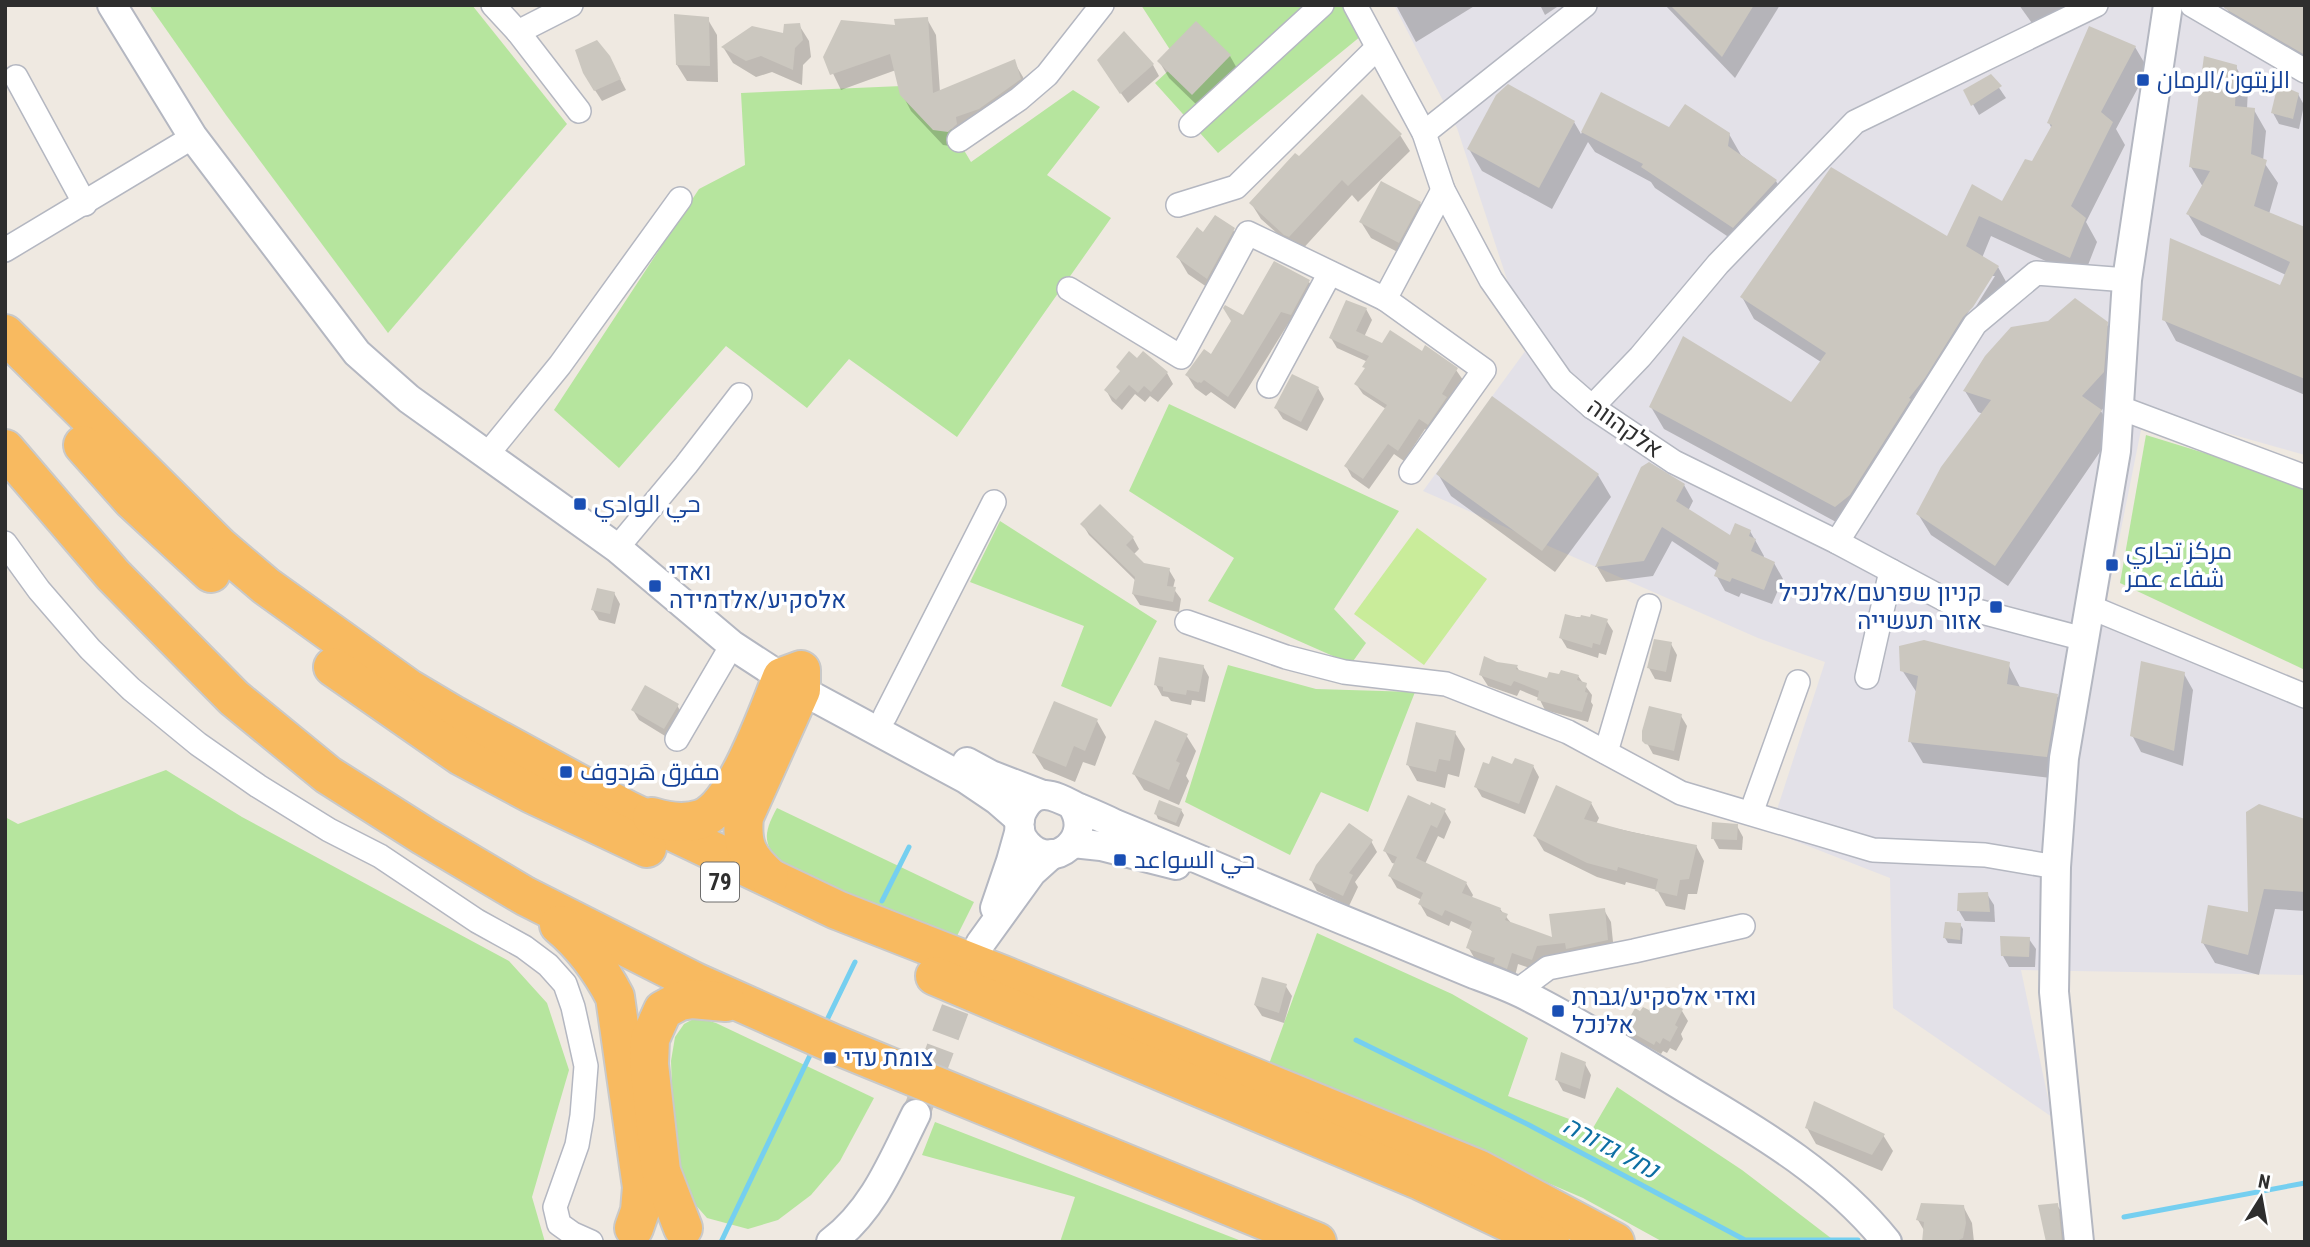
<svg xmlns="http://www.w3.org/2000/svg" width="2310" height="1247" font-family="'Roboto Condensed',Cairo,Heebo,sans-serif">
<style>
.industrial{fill:#e3e1e8}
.green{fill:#b6e59e}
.pitch{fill:#c9ec9a}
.shadow{fill:#0003;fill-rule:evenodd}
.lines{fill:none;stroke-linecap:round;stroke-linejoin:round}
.stream{stroke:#75cff0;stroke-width:5}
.building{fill:#cbc7bf}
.tertiary-tunnel{stroke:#c8c4bd;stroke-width:28;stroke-dasharray:28 14;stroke-linecap:butt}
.minor-casing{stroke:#b4b7c1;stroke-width:26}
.tertiary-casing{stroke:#b4b7c1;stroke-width:32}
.trunk-casing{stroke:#c9c9c9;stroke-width:42}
.minor{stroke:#fff;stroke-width:23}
.tertiary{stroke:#fff;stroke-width:28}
.trunk{stroke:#f8ba60;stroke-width:38}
.transit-dot{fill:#1a4fb4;stroke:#fff;stroke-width:2.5}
.labels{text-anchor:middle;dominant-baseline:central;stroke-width:7;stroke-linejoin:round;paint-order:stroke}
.shield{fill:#fff;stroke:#6d6d6d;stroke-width:2}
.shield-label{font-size:23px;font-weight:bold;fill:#2e2e2e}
.transit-label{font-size:24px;fill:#164399;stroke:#fff;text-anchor:start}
.street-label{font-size:24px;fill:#2e2e2e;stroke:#fff}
.water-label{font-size:26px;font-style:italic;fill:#0d6fa3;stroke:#fff}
</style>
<rect width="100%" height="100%" fill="#efe9e1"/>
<path class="industrial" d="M1394,5H2305V455L2145,410L2107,599L2305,702V975L2021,970L2052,1117L1893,1008L1890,878L1770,831L1825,662L1758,638L1423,491L1529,346L1457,128Z"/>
<g class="green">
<path d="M149,5H472L567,124L388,333L226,115Z"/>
<path d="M1141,5H1342L1361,36L1218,153L1155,83L1178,62Z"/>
<path d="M925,85L971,162L1073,90L1100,107L1047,175L1111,218L957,437L849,359L807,408L726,346L619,468L554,410L699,189L745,165L741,93Z"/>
<path d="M1169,404L1399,511L1334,609L1366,643L1351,664L1208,601L1234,558L1129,491Z"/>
<path d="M2146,435L2305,484V670L2120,583Z"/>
<path d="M1000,521L1157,621L1111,707L1061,686L1084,626L970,582Z"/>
<path d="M1228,665L1316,689L1415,692L1368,812L1321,792L1290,855L1185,802Z"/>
<path d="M166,770L242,817L509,961L547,1003L569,1070L532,1197L545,1242H5V817L18,824Z"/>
<path d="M777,808L974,902L952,946L784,867C763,845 762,835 777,808Z"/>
<path d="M1317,933L1452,994L1528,1038L1508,1096L1593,1128L1617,1087L1742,1170L1836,1242H1663L1583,1198L1269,1064Z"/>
<path d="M697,1017L716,1023L874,1098L840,1161L811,1195L778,1220L748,1229L707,1218L686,1194L675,1167L671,1061L675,1037L684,1024Z"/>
<path d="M935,1122L1244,1242H1060L1075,1197L922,1155Z"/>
</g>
<path class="pitch" d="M1417,528L1487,579L1424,665L1354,614Z"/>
<g class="shadow">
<path d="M1396,5H1476L1416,42Z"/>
<path d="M1540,5H1560L1545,15Z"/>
<path d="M1665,5H1780L1735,78Z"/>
<path d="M2019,5H2079L2039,33Z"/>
<path d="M2305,5V67L2238,28L2226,7Z"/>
<path d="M707,18L717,35L718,82L687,81L677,65Z"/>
<path d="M927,19L936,35L940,92L1014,62L1023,77L1029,95L957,147L943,145L911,111L902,94L896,70L841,90L825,57L897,27Z"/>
<path d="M799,25L809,41L811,57L803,65L802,85L772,72L756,77L733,63L723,47L784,35Z"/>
<path d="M2135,47L2148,69L2116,129L2125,145L2086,222L2097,242L2083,278L1991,236L1982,258L1998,267L2010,289L1849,529L1664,429L1651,407L1791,405L1821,362L1754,319L1742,297L1948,238L1973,186L2003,203L2032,163L2052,129L2049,123ZM1991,276H1995L1970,316L1967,314Z"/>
<path d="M1230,56L1239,72L1202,110L1169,78L1159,61Z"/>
<path d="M1153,65L1159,76L1128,103L1105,71Z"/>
<path d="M2236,67L2248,88L2247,109L2254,110L2266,131L2263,161L2278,183L2269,214L2305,229V395L2176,341L2164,319L2281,287L2286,275L2201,235L2188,214L2203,187L2191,167Z"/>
<path d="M615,69L626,90L602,101L591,84Z"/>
<path d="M1991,76L2006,98L1979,115L1965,90Z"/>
<path d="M2298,94L2304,105L2299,129L2279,124L2273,113Z"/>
<path d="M1601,95L1669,129L1729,134L1741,155L1776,181L1788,202L1745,248L1655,188L1651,182L1595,152L1588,142L1552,209L1482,171L1469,149L1574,122L1581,134Z"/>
<path d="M1400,135L1410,151L1358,202L1352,195L1299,253L1261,219L1251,203L1299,159Z"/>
<path d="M1420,203L1429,220L1409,258L1371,238L1361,222Z"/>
<path d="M1233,230L1243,246L1217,294L1188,274L1178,257L1203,234Z"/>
<path d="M1309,282L1317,295L1299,327L1288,324L1235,409L1211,392L1206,396L1195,388L1187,375L1211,356L1233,321Z"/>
<path d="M1366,309L1372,320L1364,337L1382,345L1422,354L1456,370L1463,380L1448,403L1434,434L1425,429L1404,461L1394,454L1369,489L1352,477L1346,466L1386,409L1363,394L1356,384L1366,369L1368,362L1337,348L1331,338Z"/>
<path d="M2106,323L2119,345L2116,394L2101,411L2113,433L2008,586L1931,535L1918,514L1983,414L1978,412L1965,391Z"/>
<path d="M1118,367L1167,373L1173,384L1158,402L1150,396L1145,402L1135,394L1122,410L1112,401L1106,390L1121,372Z"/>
<path d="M1318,388L1324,399L1307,431L1283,419L1276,408Z"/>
<path d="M1438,474L1598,475L1611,497L1555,572L1451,496Z"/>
<path d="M1684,485L1693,501L1688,511L1731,538L1750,531L1764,556L1763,559L1774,563L1783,579L1772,604L1741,593L1739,597L1725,591L1716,575L1717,571L1672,541L1653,576L1606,582L1597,567Z"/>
<path d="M1083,525L1133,538L1139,549L1133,555L1143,565L1169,570L1175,580L1173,588L1181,599L1179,612L1140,605L1133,594L1136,581L1089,535Z"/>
<path d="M614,593L620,604L615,624L599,620L593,610Z"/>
<path d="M1567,616L1606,620L1613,631L1606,655L1599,653L1598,658L1567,648L1561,638Z"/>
<path d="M1671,644L1677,655L1671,682L1655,679L1649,668Z"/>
<path d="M1496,663L1517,667L1520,672L1548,680L1578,676L1592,695L1591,702L1593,705L1588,722L1545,710L1539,698L1520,690L1517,696L1488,686L1481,675Z"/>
<path d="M2008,664L2021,689L2057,696L2070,718L2059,779L1923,763L1910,741L1917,693L1902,670Z"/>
<path d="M1203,666L1209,677L1205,702L1192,700L1191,705L1171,701L1168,697L1162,696L1156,685Z"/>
<path d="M2184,674L2193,690L2183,766L2141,752L2132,735Z"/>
<path d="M677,705L683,716L670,739L639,720L633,710Z"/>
<path d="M1681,716L1687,726L1679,761L1653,754L1647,743Z"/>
<path d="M1097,721L1106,737L1095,766L1083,762L1075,782L1044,769L1034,753Z"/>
<path d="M1455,733L1465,749L1459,777L1448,774L1445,788L1417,781L1408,765Z"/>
<path d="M1186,735L1196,751L1186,776L1189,781L1179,805L1144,790L1134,774Z"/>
<path d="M1533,766L1539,777L1525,814L1482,797L1476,787Z"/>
<path d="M1591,803L1599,818L1596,824L1696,846L1704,861L1697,894H1688L1685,910L1666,906L1657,890L1626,882L1625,885L1597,877L1544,851L1535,836Z"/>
<path d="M1181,810L1184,815L1179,827L1158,819L1156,814Z"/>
<path d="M1444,810L1451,822L1444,839L1438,836L1425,864L1466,883L1473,895L1471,899L1500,909L1511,923L1554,939L1604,910L1611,922L1614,952L1543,958L1538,971L1518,964L1514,980L1502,975L1498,968L1475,959L1468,947L1473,933L1471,930L1451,921L1449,926L1427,916L1420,904L1422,900L1397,888L1390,876L1396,864L1392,863L1385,851Z"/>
<path d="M2248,813L2305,821V911L2275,909L2259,975L2215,963L2203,943L2249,914Z"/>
<path d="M1737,826L1743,837L1742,850L1719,849L1713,838Z"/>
<path d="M1371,841L1377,852L1355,882L1358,887L1349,906L1317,891L1311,880Z"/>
<path d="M1987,894L1994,905L1995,922L1965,921L1959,911Z"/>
<path d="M1960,924L1963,929L1962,944L1948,943L1945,938Z"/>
<path d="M2029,939L2036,949L2035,967H2009L2003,956Z"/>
<path d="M1285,985L1292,996L1284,1023L1262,1016L1255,1005Z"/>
<path d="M1682,1011L1688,1021L1681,1034L1683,1039L1676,1051L1670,1048L1667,1053L1663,1051L1661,1054L1632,1038L1626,1028L1650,1013Z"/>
<path d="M1585,1064L1591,1075L1585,1099L1563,1091L1557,1080Z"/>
<path d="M1807,1128L1883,1135L1893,1151L1882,1171L1816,1144Z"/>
<path d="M2057,1205L2064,1216L2066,1242H2047Z"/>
<path d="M1963,1206L1972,1223L1974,1242H1925V1232L1918,1220Z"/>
</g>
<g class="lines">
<g class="stream">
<path d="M882,901L909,847"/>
<path d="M825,1024L855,962"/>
<path d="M1356,1040L1529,1125L1745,1240H1858"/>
<path d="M2124,1217L2305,1183"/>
<path d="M721,1242L813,1049"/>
</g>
</g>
<g class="building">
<path d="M1670,5H1754L1722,57Z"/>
<path d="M2225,5H2305V55L2224,8Z"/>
<path d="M674,14L709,17L710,66L676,65Z"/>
<path d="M928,17L933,93L1015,59L1021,79L979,109L956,117L957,124L948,132L933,130L900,95L890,54L830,75L823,57L841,20L895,25L894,19Z"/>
<path d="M1196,21L1231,55L1192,95L1157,61Z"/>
<path d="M800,23L803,40L795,48L793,70L761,56L746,61L721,47L752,26L783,33L784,24Z"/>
<path d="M2089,26L2136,46L2101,112L2113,122L2071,206L2086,218L2070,258L1979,216L1966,246L1999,266L1973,307L1963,317L1925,378L1909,398L1911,399L1850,495L1835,507L1649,407L1683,336L1791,402L1826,353L1740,297L1829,170L1831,167L1947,236L1972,184L2002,201L2025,159L2032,161L2052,125L2047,123Z"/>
<path d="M1124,31L1154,64L1120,94L1097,60Z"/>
<path d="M597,40L610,56L621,79L594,91L583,73L575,50Z"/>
<path d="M2204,56L2237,65L2235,106L2255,108L2251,154L2267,160L2254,206L2305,227V379L2162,320L2170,238L2280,285L2290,262L2186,214L2210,171L2189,167Z"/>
<path d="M1991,74L2002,86L1971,106L1963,90Z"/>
<path d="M1508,84L1575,121L1539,188L1467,149L1496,95Z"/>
<path d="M2278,84L2299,93L2293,119L2271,113Z"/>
<path d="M1601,92L1669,127L1685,104L1730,133L1728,146L1777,180L1733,228L1641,167L1643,164L1581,132Z"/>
<path d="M1362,94L1402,134L1348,186L1342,180L1289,237L1284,235L1249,203L1295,153L1299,156Z"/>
<path d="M1381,181L1421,202L1399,243L1359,222Z"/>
<path d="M1215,215L1235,228L1207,279L1176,257L1197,227L1203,232Z"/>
<path d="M1274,261L1310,280L1291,315L1281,312L1242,376L1228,397L1204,380L1201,383L1199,382L1198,383L1185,375L1204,349L1211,354L1231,321L1223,308L1225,305L1243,315Z"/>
<path d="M2075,298L2108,322L2104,372L2082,396L2102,410L1995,566L1916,514L1941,467L1991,400L1963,391L1985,356L2011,327L2048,321Z"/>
<path d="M1346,300L1367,308L1356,331L1382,343L1390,330L1422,351L1425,345L1458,368L1442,394L1447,397L1428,425L1419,419L1398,451L1388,444L1363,479L1344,466L1387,405L1354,384L1365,368L1362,367L1369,356L1329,338Z"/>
<path d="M1129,351L1137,358L1143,351L1168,372L1151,392L1144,386L1138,393L1129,385L1116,400L1104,390L1120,371L1116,367Z"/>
<path d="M1292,374L1319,387L1301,422L1274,408Z"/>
<path d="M1492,396L1599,474L1542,551L1436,474Z"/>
<path d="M1649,462L1685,484L1676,501L1730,535L1735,523L1751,530L1749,536L1756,539L1751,551L1775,562L1764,590L1732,578L1730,582L1714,576L1719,563L1662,527L1644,561L1595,567L1641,467Z"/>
<path d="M1100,504L1134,537L1126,545L1144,563L1170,568L1167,586L1176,587L1173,602L1132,594L1135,577L1080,524Z"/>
<path d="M597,588L615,592L610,614L591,610Z"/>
<path d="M1565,614L1580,618L1581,615L1590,617L1591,614L1608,619L1600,645L1593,643L1592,648L1559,638Z"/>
<path d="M1654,639L1672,642L1666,672L1647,668Z"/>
<path d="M1924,640L2010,662L2007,684L2058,694L2047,757L1908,742L1918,676L1900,671L1899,646Z"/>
<path d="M1484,656L1497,662L1518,665L1516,669L1547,678L1549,672L1559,674L1561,670L1579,675L1577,680L1587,683L1585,692L1588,693L1582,712L1537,700L1539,691L1514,681L1511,686L1479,675Z"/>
<path d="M1159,657L1204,665L1199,692L1187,690L1186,695L1163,691V687L1154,685Z"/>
<path d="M2141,661L2185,672L2174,751L2130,736Z"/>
<path d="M645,685L679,704L664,729L631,710Z"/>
<path d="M1054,701L1098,719L1085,751L1074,746L1066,767L1032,753Z"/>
<path d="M1649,706L1682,714L1674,751L1645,744L1642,741V731Z"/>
<path d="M1155,720L1188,734L1176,761L1180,763L1169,790L1132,774Z"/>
<path d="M1416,722L1456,731L1450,761L1439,759L1436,772L1406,765Z"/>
<path d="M1492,756L1512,764L1515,758L1534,765L1519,804L1474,787L1483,762L1489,764Z"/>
<path d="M1556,785L1592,802L1584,819L1631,832L1697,845L1689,879L1680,880L1677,896L1655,891L1658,879L1618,867L1617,871L1587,863L1533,836Z"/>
<path d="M1408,795L1430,805L1431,802L1446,809L1437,828L1431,825L1416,858L1467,882L1462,893L1501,908L1500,911L1508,914L1505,920L1552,937L1549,914L1605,908L1608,940L1566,949L1565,943L1537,946L1532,960L1512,953L1507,969L1493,963L1495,958L1466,948L1472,931L1469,929L1472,922L1445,910L1442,916L1418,904L1423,893L1388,876L1397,857L1383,851Z"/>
<path d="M1159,800L1182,809L1176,823L1154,814Z"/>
<path d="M2259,804L2305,819V892L2264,889L2248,955L2201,943L2208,905L2248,912L2246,812Z"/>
<path d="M1712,822L1738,824L1737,840L1711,839Z"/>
<path d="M1349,823L1373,840L1349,873L1353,875L1343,896L1309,880L1316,865Z"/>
<path d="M1988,892L1990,912L1957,911L1958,893Z"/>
<path d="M1945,922L1961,923L1960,940L1943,938Z"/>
<path d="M2000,936L2030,937L2029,957L2001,956Z"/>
<path d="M1262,977L1287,984L1279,1013L1254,1005Z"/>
<path d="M1666,1000L1683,1009L1675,1025L1678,1027L1670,1042L1663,1038L1660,1044L1656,1041L1654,1045L1624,1028L1635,1008L1640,1011L1643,1007L1649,1010L1652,1005L1656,1008L1660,1002L1664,1005Z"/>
<path d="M1561,1052L1586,1062L1580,1089L1555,1080Z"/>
<path d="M1814,1101L1885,1134L1872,1155L1805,1128Z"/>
<path d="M1921,1203L1964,1205L1966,1223L1963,1238L1955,1242H1922L1924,1222L1916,1220Z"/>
<path d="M2058,1203L2062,1242H2046L2038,1205Z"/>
</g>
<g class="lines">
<path class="tertiary-tunnel" d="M916,1114L969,972"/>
<defs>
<g id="minor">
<path d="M493,5L518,32"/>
<path d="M571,5L518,32L579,111"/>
<path d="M1355,5L1424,133L1443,190L1491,280L1561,380L1592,407L1674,462L1837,542L1955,605L2084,639"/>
<path d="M2192,5L2305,71"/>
<path d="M16,77L85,204"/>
<path d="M1191,125L1322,5"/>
<path d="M1424,133L1585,5"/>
<path d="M959,140L1019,99L1047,75L1102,5"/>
<path d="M1178,205L1236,187L1377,48"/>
<path d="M5,250L193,137"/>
<path d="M1069,289L1181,357L1248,233L1385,299L1484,370L1411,472"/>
<path d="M1385,299L1443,190"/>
<path d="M1269,386L1330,273"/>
<path d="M1592,407L1640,357L1718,264L1855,122L2096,5"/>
<path d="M2118,407L2305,477"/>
<path d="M486,456L560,365L680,199"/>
<path d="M1837,542L1975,324L2036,273L2127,280"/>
<path d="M5,543L39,590L90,649L131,689L198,744L258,786L329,830L380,856L477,921L524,947L548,965L565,984L573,1007L586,1066L582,1116L577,1145L555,1207L559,1224L573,1234L591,1242"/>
<path d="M617,548L686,465L740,395"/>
<path d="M2090,607L2305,696"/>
<path d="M1187,622L1286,657L1344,672L1446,684L1568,732L1681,793L1873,850L1985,855L2056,867"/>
<path d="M1867,677L1891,571"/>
<path d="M885,716L994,502"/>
<path d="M677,739L732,645"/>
<path d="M1606,752L1649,606"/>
<path d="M1751,813L1798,682"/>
<path d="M1517,991L1548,968L1634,951L1743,926"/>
</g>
<g id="tertiary">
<path d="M112,5L193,137L357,353L409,399L617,548L732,645L801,690L966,779L997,800L1020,820"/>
<path d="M967,762L991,775L1043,795"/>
<path d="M1071,804C1096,837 1053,873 1027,844C1019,836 1017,823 1022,812C1036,782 1060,799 1079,808C1091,813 1103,818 1115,824C1202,860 1288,898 1375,933C1408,947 1441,960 1474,974C1493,981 1513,988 1531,998C1586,1026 1639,1060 1692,1092C1763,1134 1835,1177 1887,1242"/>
<path d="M1073,843L1101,846L1176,865"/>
<path d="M995,908L1011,861L1020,829"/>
<path d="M980,944L1032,872L1052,854"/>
<path d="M831,1242C874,1210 893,1160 916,1114"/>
<path d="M2079,1242L2054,992L2056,867L2064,758L2116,451L2127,280L2168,5"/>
</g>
<g id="trunk">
<path d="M5,334L219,546L266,586L408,688L455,716L627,810L837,910L1003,975L1478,1169L1615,1242"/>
<path d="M83,445L132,500L211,573"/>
<path d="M5,449L113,575L234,698L328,775L424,836L525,896L695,982L834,1044L1317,1242"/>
<path d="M333,667L461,756L532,794L647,848"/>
<path d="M652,817C668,822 685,824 701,819C736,806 768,711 782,677L801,670V690L744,817C741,846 748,858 769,877"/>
<path d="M559,925C583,945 600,968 615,997L642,1187L640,1211L634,1228"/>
<path d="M935,976L1421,1181L1550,1242"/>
<path d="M683,1228L661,1171L649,1064L650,1039L663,1010L680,1001L692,999L726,1002"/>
</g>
</defs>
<use href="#minor" class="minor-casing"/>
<use href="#tertiary" class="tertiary-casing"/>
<use href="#trunk" class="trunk-casing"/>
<use href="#minor" class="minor"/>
<use href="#tertiary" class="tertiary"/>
<use href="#trunk" class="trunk"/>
</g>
<g class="transit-dot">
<rect x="2136" y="73" width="14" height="14" rx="3.5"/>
<rect x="573" y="497" width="14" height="14" rx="3.5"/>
<rect x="2105" y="558" width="14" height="14" rx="3.5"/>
<rect x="648" y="579" width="14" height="14" rx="3.5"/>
<rect x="1989" y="600" width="14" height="14" rx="3.5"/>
<rect x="559" y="765" width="14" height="14" rx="3.5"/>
<rect x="1113" y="853" width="14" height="14" rx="3.5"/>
<rect x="1551" y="1004" width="14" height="14" rx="3.5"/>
<rect x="823" y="1051" width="14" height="14" rx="3.5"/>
</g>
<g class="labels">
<rect class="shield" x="701" y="862.5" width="38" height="39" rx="5"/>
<g class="shield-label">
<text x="720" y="882">79</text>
</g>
<g class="transit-label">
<text x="2157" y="80">الزيتون/الرمان</text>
<text x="594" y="504">حي الوادي</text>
<text x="2126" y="551">مركز تجاري<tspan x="2126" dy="28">شفاء عمر</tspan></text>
<text x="669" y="572">ואדי<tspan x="669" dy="28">אלסקיע/אלדמידה</tspan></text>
<text x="1982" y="593" text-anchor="end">קניון שפרעם/אלנכיל<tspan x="1982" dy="28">אזור תעשייה</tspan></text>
<text x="580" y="772">مفرق هَردوف</text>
<text x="1134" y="860">حي السواعد</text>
<text x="1572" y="997">ואדי אלסקיע/גברת<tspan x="1572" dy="28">אלנכל</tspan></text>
<text x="844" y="1058">צומת עדי</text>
</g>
<g class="street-label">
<text transform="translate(1625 428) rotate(35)">אלקהווה</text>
</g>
<g class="water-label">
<text transform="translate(1611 1147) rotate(28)">נחל גדורה</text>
</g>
</g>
<rect width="2310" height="1247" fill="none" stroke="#2e2e2e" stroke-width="14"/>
<g transform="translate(2261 1198) rotate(11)" stroke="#ffffff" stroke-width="5" paint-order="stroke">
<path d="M0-5L12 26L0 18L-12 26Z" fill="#2e2e2e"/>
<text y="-10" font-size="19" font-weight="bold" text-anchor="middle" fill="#2e2e2e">N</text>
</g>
</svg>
